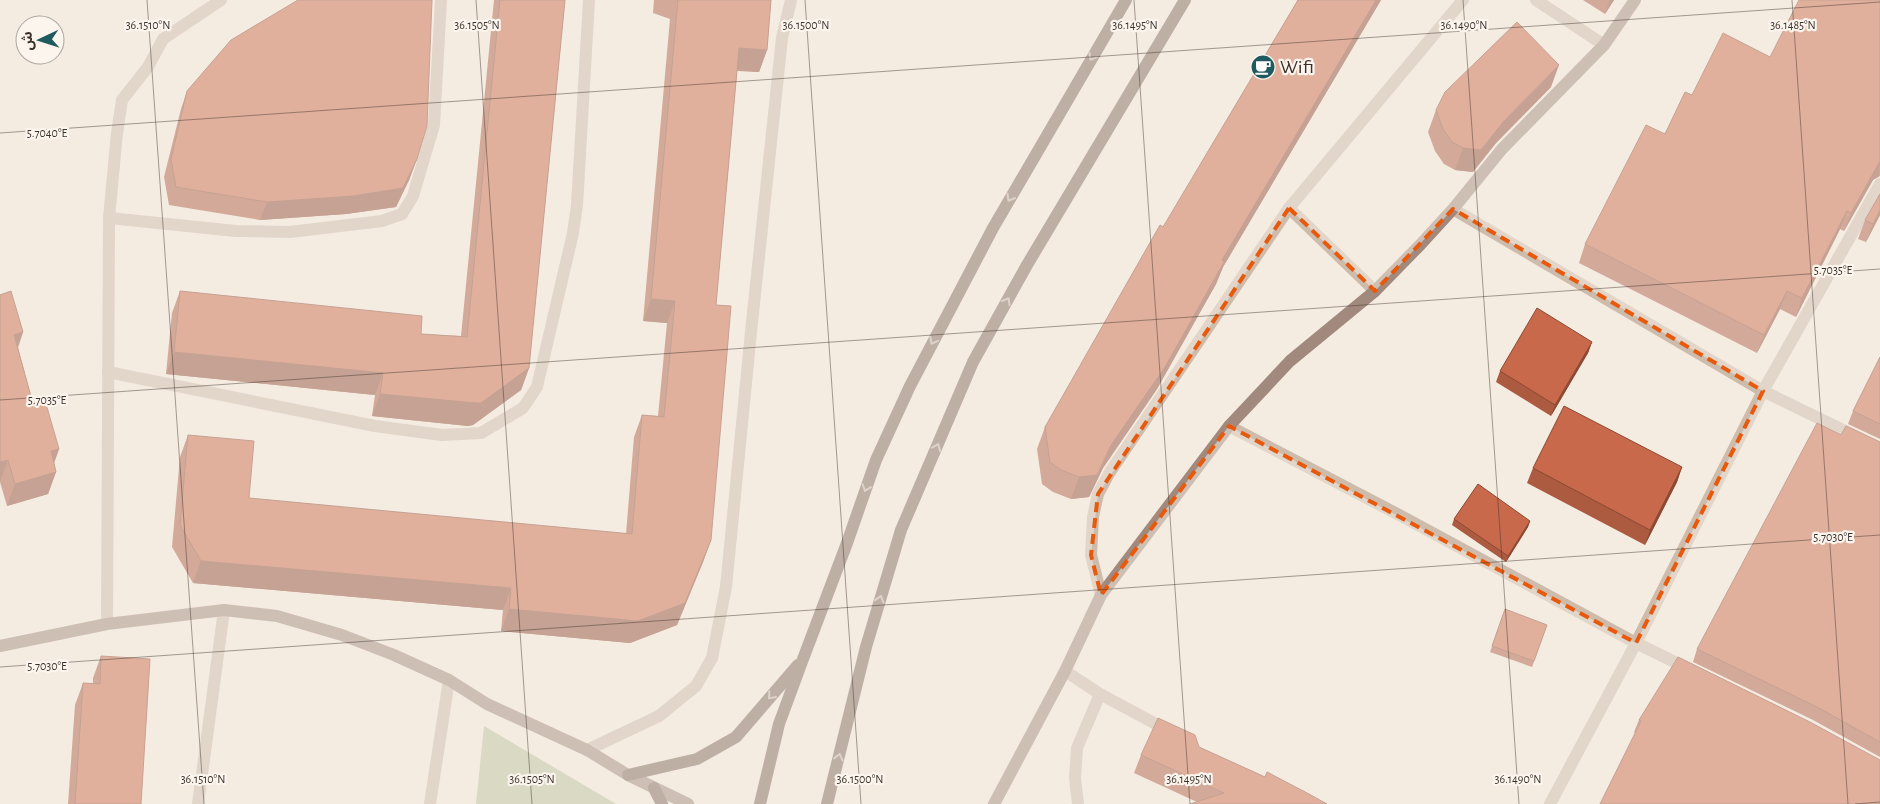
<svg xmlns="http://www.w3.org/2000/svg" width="1880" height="804" font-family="'Alegreya Sans','Noto Sans Arabic',sans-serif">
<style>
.green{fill:#b8c4a0}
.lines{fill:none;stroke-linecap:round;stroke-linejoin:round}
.street{stroke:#cdbbac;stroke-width:12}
.secondary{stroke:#a18a7d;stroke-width:12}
.primary{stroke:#7d675c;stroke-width:12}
.wall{fill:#ac5a40}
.shaded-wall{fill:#8c4a34}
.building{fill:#c8694b;stroke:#8c4a34}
.oneway{stroke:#c2b5ac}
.marked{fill:none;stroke:#e8590c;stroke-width:4;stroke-dasharray:10 6;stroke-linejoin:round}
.ticks{fill:none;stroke:#3b302b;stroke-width:1;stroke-opacity:0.45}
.labels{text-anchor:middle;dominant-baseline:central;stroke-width:4.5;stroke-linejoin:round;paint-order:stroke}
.poi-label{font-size:20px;fill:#3b302b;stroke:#fbf5ee;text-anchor:start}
.ticks-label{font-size:12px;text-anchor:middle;fill:#3b302b;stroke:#fbf5ee;stroke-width:4.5;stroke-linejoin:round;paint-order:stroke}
</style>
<rect width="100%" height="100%" fill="#f4ebe1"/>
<path class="green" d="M484,726L616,804H476Z"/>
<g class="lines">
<g class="street">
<path d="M1536,0L1604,45"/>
<path d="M1289,208L1375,291"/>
<path d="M1453,209L1763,391L1880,448"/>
<path d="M109,218L236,231L290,232L382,221L402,214L413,196L434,125L441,0"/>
<path d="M108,372L375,426L442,435L481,433L523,408L537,387L573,233L577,205L589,0"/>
<path d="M1229,426L1405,518L1636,643L1689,669"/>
<path d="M1101,595L1091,555L1093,517L1098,494L1110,472L1289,208L1463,0"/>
<path d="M107,624L109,218L117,133L122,100L148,67L163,39L221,0"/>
<path d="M1065,671L1100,694L1169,731"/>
<path d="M587,750L659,716L696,686L712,658L726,587L751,332L782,38L791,0"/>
<path d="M198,804L224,610"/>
<path d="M430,804L449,680"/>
<path d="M1078,804L1075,778L1077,748L1100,694"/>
<path d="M1550,804L1636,643L1763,391L1880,184"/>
</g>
<g class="secondary">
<path d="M0,646L107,624L224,610L277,616L342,635L394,655L449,680L487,704L587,750L628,775L688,804"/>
<path d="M994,804L1065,671L1101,595L1229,426L1290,361L1375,291L1420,245L1453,209L1502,149L1604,45L1635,0"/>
</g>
<g class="primary">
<path d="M628,775L697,759L736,737L798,665"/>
<path d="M654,788L662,804"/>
<path d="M760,804L779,724L803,659L847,543L876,460L910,386L993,228L1126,0"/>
<path d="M827,804L866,647L901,530L973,362L1027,265L1185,0"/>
</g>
</g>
<g class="wall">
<path d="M494,0H565L529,368L521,390L473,425L468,426L372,416L375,395L166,374L172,313L180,291L421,334L461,336Z"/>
<path d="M654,0H771L767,50L759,72L737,71L716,305L711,540L703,562L677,625L630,643L501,631L503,610L193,583L172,547L180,457L188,435L249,498L626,534L634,437L642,415L658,416L667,323L643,321L670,19L653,13Z"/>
<path d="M1298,0H1381L1223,267L1216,284L1157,389L1103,468L1089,497L1071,499L1053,492L1042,484L1037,449L1045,427Z"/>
<path d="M1583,0H1614L1605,14Z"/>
<path d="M1880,0V176L1873,180L1844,231L1840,229L1796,317L1780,309L1757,353L1579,263L1585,244L1692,95L1770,57Z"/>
<path d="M1551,87L1496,143L1473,172L1455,170L1444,164L1435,151L1428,132L1436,110Z"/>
<path d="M187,91L410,178L396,207L346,214L260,220L169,205L164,177L181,109Z"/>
<path d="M1880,194V215L1866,242L1858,239L1865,220Z"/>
<path d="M0,295L23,332L18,348L32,400L59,449L54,463L56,472L48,494L7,506L0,482Z"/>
<path d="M1592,342L1588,353L1551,416L1496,382L1500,371Z"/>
<path d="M1880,357V439L1848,424L1853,411Z"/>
<path d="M1841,435L1880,442V757L1813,720L1693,662L1697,649Z"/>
<path d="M1682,467L1677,482L1645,545L1527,483L1533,468Z"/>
<path d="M1454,519L1530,521L1528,527L1506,562L1452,525Z"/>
<path d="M1505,609L1547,625L1532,667L1490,652Z"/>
<path d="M101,656L141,804H68L75,705L83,683L93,684V678Z"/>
<path d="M1639,720L1880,760L1635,733L1634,732Z"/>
<path d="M1199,747L1265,777L1327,804L1197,802L1134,773L1141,755Z"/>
</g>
<g class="shaded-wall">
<path d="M1376,0H1381L1223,267L1216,284L1157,389L1103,468L1089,497L1071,499L1079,477L1111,445Z"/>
<path d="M1610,0H1614L1605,14Z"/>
<path d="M739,48L767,50L759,72L731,70Z"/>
<path d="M1559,65L1551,87L1496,143L1473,172L1455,170L1463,148L1504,121Z"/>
<path d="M417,159L410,178L396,207L346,214L260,220L267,202Z"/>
<path d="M1880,161L1879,176L1873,180L1844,231L1851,213Z"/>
<path d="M1880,210V215L1866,242L1873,224Z"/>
<path d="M1847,211L1840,229L1796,317L1802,298Z"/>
<path d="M1787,291L1780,309L1757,353L1764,335Z"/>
<path d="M651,299L675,301L667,323L643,321Z"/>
<path d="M23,332L15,354L14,335Z"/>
<path d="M1592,342L1588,353L1551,416L1555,405Z"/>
<path d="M174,352L383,373L375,395L166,374Z"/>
<path d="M529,368L521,390L473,425L468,426L372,416L380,394Z"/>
<path d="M59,449L51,471V451Z"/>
<path d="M8,460L0,482V462Z"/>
<path d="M1682,467L1677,482L1645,545L1650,530Z"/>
<path d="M56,472L48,494L7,506L15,484Z"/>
<path d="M1530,521L1528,527L1506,562L1508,556Z"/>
<path d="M711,540L703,562L677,625L630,643L501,631L509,609Z"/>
<path d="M201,561L511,588L503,610L193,583Z"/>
</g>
<g class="building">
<path d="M298,0H432L427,126L417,159L403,188L353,196L267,202L176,187L171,159L187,91L231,40Z"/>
<path d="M500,0H565L529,368L481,403H476L380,394L383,373L174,352L180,291L422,316L421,334L467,337Z"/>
<path d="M678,0H771L767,50L739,48L716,305L731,306L711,540L685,603L638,621L509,609L511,588L201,561L180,525L188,435L254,441L249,498L632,534L642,415L664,417L675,301L651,299Z"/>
<path d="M1298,0H1376L1222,260L1224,262L1165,367L1111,445L1097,475L1079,477L1061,470L1050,462L1045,427L1160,225L1163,227Z"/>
<path d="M1799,0H1880V161L1851,213L1847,211L1802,298L1787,291L1764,335L1585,244L1646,125L1665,134L1685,92L1692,95L1723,33L1770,57Z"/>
<path d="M1517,22L1559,65L1504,121L1481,150L1463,148L1452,142L1443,129L1436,110L1445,92Z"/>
<path d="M1880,194V210L1873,224L1865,220Z"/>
<path d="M11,291L23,332L14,335L32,400L44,397L59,449L51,451L56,472L15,484L8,460L0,462V295Z"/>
<path d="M1537,308L1592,342L1555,405L1500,371Z"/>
<path d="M1880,357V424L1853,411Z"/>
<path d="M1564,406L1682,467L1650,530L1533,468Z"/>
<path d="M1817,423L1841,435L1846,426L1880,442V742L1817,707L1697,649Z"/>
<path d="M1478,484L1530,521L1508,556L1454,519Z"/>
<path d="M1505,609L1547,625L1534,661L1492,646Z"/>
<path d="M101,656L150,659L141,804H75L83,683L100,684Z"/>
<path d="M1678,657L1810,722L1880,760V804H1600L1641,721L1639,720Z"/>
<path d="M1158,718L1195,735L1199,747L1265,777L1267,772L1309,794L1327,804H1190L1224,793L1141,755Z"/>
</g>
<defs><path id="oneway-chevron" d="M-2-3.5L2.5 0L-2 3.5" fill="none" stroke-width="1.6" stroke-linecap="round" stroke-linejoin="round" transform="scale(1.25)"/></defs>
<g class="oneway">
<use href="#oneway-chevron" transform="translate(1092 57) rotate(120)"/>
<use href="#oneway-chevron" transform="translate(1010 198) rotate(120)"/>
<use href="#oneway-chevron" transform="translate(1007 301) rotate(-61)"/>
<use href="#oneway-chevron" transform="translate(933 341) rotate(118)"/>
<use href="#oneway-chevron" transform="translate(937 447) rotate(-67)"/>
<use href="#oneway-chevron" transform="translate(866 488) rotate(109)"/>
<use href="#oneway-chevron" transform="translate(880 599) rotate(-73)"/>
<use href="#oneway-chevron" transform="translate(771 696) rotate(131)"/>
<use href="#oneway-chevron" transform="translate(839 757) rotate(-76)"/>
</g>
<path d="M0 0H1880V804H0ZM1289,208L1375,291L1453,209L1763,391L1636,643L1229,426L1101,595L1091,555L1098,494Z" fill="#f4ebe1" fill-opacity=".55" fill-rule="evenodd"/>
<path class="marked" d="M1289,208L1375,291L1453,209L1763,391L1636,643L1229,426L1101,595L1091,555L1098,494Z"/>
<path class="ticks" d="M147,0L204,804M476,0L532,804M805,0L861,804M1134,0L1190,804M1463,0L1519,804M1792,0L1848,804M0,133L1880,2M0,400L1880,269M0,667L1880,535M1855,804L1880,802"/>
<defs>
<symbol id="cafe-disc" viewBox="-11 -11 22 22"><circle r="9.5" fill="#1f5a5e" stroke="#fbf5ee"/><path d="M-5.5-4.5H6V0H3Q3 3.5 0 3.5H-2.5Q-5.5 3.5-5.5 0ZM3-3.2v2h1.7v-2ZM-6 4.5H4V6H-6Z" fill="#fff"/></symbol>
</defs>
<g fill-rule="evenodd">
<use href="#cafe-disc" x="1249" y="53" width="28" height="28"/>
</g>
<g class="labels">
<g class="poi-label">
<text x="1280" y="67">Wifi</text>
</g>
</g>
<g class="ticks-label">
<text x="148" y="29">36.1510°N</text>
<text x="477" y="29">36.1505°N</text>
<text x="806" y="29">36.1500°N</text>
<text x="1135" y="29">36.1495°N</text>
<text x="1464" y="29">36.1490°N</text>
<text x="1793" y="29">36.1485°N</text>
<text x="47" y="137">5.7040°E</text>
<text x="1833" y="274">5.7035°E</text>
<text x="47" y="404">5.7035°E</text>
<text x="1833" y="541">5.7030°E</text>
<text x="47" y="670">5.7030°E</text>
<text x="203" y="783">36.1510°N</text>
<text x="532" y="783">36.1505°N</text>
<text x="860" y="783">36.1500°N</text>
<text x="1189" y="783">36.1495°N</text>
<text x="1518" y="783">36.1490°N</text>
</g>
<g transform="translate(40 40) rotate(266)"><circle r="24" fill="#fbf5ee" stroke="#aea6a0"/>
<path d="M0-4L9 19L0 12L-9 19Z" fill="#1f5a5e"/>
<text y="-8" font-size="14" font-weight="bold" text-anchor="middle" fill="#3b302b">ش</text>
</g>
</svg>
